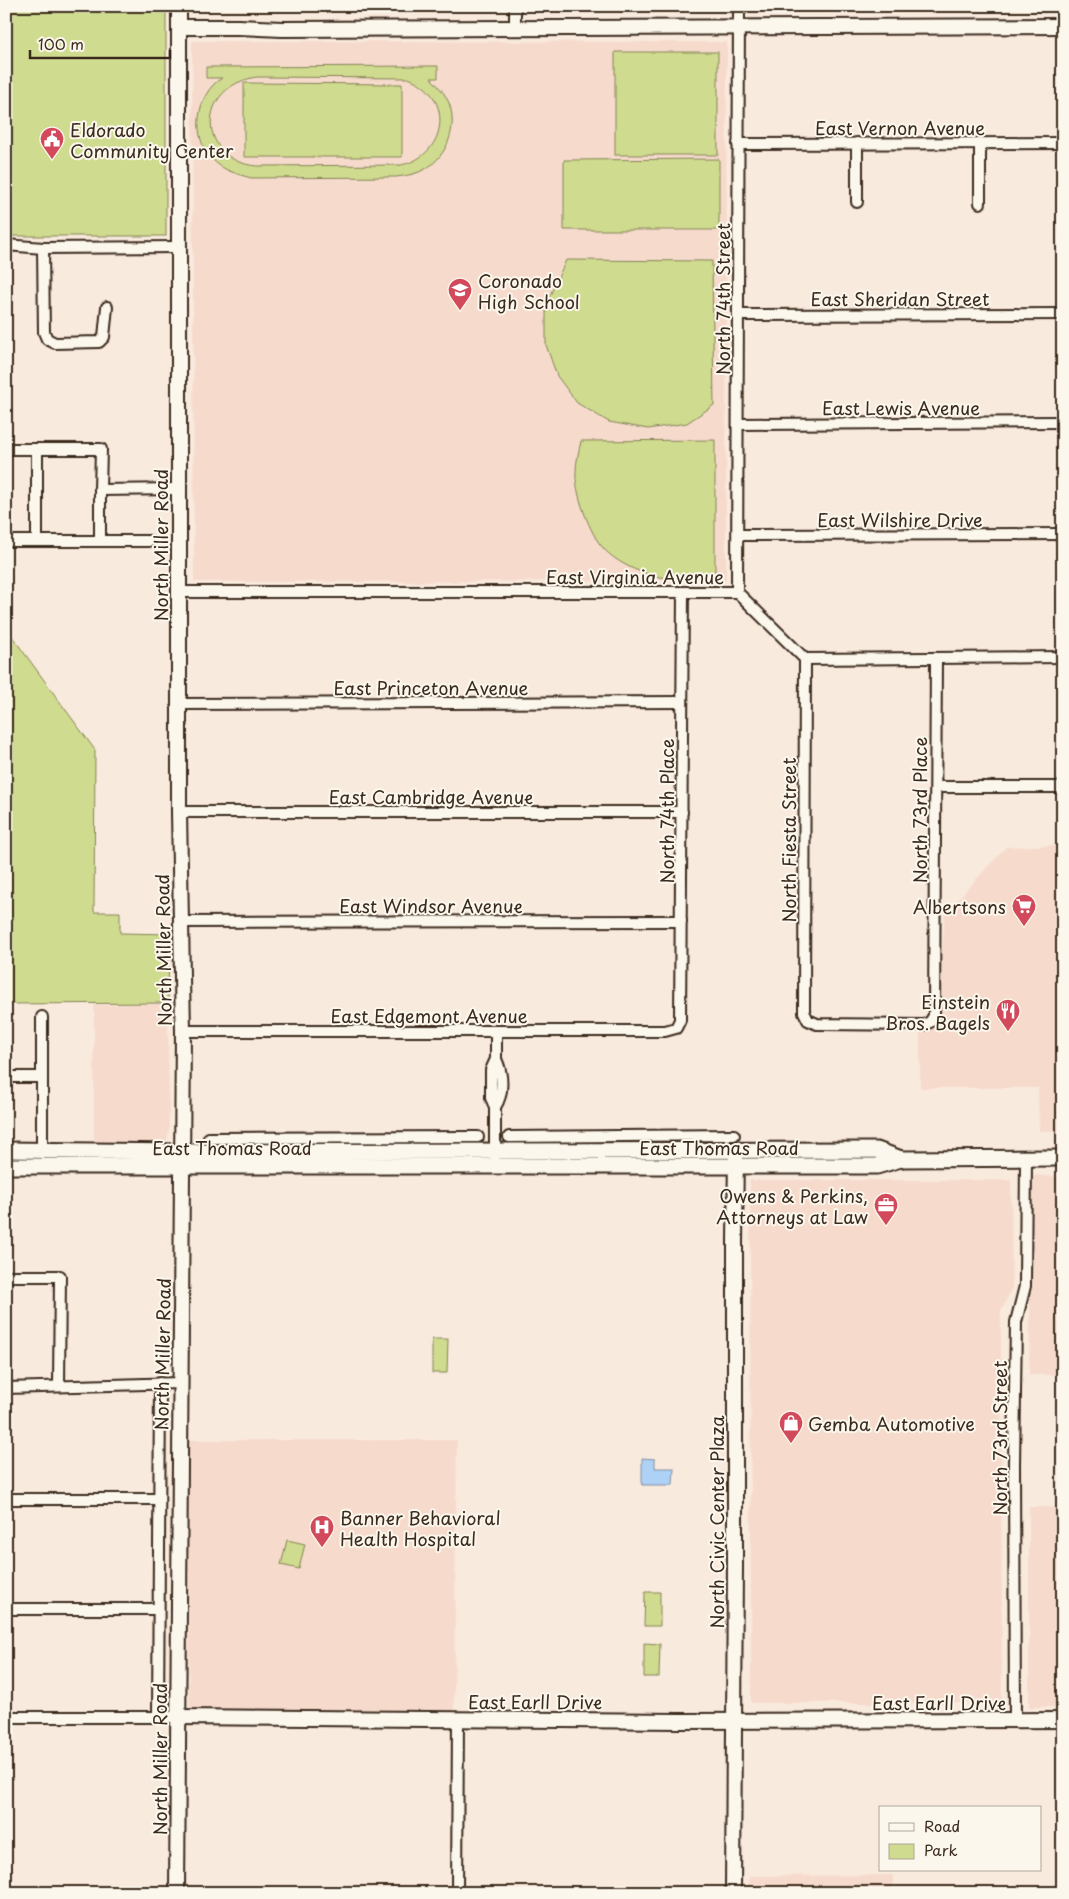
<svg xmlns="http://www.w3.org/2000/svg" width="1069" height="1899" font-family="'Playpen Sans',sans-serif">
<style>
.built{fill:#f6dbcd}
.green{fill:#cfdb8e;stroke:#858256;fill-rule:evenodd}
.water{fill:#aed1f6;stroke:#808ea0}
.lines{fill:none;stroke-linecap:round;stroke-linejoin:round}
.minor-casing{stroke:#3b2a1e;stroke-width:14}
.tertiary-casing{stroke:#3b2a1e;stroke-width:18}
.secondary-casing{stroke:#3b2a1e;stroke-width:19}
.minor{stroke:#fbf7ec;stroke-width:10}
.tertiary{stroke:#fbf7ec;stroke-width:14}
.secondary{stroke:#fbf7ec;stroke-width:15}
.labels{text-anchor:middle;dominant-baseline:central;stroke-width:4;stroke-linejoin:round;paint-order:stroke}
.street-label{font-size:18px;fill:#3b2a1e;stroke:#fbf7ec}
.poi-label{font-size:18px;fill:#3b2a1e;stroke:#fbf7ec;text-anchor:start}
</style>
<rect width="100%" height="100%" fill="#f9eade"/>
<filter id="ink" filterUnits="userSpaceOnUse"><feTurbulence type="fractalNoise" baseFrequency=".02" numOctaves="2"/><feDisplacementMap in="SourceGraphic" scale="10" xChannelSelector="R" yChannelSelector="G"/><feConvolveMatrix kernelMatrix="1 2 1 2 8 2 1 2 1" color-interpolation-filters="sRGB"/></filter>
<g filter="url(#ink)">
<g class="built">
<path d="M192,41L727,42L726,581L194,582Z"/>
<path d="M1063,845V1131H1039L1038,1088H920V1029L936,1028L945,913L1006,847Z"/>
<path d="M168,1003L169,1130L167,1140L159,1145L94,1144V1005Z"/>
<path d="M1032,1175L1063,1177V1375H1029Z"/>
<path d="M750,1180H1011L1012,1287L1001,1312L1002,1703H751Z"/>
<path d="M187,1440H457L454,1711H196L189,1706Z"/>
<rect x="1029" y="1507" width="34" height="200"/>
<path d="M893,1875V1893H749V1876Z"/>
</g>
<g class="green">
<rect x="6" y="6" width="160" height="230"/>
<rect x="615" y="52" width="103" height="103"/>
<path d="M438,66V78H431C438,86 445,93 449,103C459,129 445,162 419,172C411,175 404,176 396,177L251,178C237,174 224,171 213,160C190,138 196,93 222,78H206V67ZM257,77L408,78C454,94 449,155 401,165L257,166C197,161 195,86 257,77Z"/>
<path d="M244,83L402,84V157H244Z"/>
<path d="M719,159V230H564V160Z"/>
<path d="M566,260L712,261L714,405L687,423L648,429L609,422L577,403L557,376L546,345V304Z"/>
<path d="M715,440V575C695,577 671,581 651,575C635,571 615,561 604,549C590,535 574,491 576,471C576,461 579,451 581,441Z"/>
<path d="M6,628L95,750L94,912H120V933L169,934L168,1003L6,1004Z"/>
<path d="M432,1339H448L447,1373H432Z"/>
<path d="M287,1540L305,1544L299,1569L281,1565Z"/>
<path d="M645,1592H660V1626H644Z"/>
<path d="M644,1643L660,1644L659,1677H644Z"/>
</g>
<path class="water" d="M642,1458L655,1459V1468H674L673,1485H642Z"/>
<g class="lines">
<defs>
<g id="minor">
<path d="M515,6V28"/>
<path d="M857,143V202"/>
<path d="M738,144L1063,143"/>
<path d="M980,203V143"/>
<path d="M6,245L43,248L178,247"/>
<path d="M43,248L44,332L47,339L55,343L99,342L104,337L107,307"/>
<path d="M738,315L1063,314"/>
<path d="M739,424L1063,422"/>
<path d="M6,449H101L100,490L179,489"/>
<path d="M738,535L1063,534"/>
<path d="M37,540V449"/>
<path d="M6,541H149"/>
<path d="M100,541V490"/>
<path d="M179,592H737L805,659L1063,657"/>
<path d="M737,592L739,6"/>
<path d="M805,659L804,1012L808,1020L817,1024L924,1025L930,1022L934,1016L936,658"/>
<path d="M179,704L682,702"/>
<path d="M936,787H1063"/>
<path d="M179,812H682"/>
<path d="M181,922L681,921"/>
<path d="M42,1017V1150"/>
<path d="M183,1031H665L676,1028L680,1020L683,593"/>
<path d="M6,1077H42"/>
<path d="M495,1107C504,1093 503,1074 496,1059"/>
<path d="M509,1137L734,1135"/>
<path d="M209,1138L478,1137"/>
<path d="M495,1156V1107L491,1098V1070L496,1059V1031"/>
<path d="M6,1276H60L59,1385"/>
<path d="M6,1388L180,1383"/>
<path d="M6,1499H158"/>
<path d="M6,1609H157"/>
<path d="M6,1717H178"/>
<path d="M158,1717L160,1383"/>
<path d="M1015,1720L1014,1465L1016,1322L1025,1286L1026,1158"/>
<path d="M457,1893L458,1720"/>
</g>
<g id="tertiary">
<path d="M179,27H238L282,29L1063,26"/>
<path d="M178,1717L680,1721L1063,1720"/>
<path d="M177,1893L183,1031L179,812V6"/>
<path d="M733,1893L735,1565V1243L736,1150"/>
</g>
<g id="secondary">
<path d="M6,1150L182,1152L877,1150L901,1159"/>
<path d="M6,1166H877L901,1159L1063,1158"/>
</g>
</defs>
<use href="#minor" class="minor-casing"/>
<use href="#tertiary" class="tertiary-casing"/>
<use href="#secondary" class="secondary-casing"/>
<use href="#minor" class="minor"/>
<use href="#tertiary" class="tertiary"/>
<use href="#secondary" class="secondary"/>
</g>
</g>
<defs>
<symbol id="civic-pin" viewBox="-11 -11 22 30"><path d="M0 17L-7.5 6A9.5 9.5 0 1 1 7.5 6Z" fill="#d1495b" stroke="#fbf7ec"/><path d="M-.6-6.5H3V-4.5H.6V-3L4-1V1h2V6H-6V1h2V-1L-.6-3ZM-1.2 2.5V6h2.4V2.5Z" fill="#fff"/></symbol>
<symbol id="school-pin" viewBox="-11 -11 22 30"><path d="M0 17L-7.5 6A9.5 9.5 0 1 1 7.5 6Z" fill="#d1495b" stroke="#fbf7ec"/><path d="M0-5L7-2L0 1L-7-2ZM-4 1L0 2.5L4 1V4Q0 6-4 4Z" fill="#fff"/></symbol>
<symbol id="supermarket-pin" viewBox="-11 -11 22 30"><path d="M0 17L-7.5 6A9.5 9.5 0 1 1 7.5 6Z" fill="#d1495b" stroke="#fbf7ec"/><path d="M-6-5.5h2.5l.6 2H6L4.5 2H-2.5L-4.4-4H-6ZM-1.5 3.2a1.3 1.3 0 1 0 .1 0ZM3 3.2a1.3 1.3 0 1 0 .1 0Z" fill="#fff"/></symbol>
<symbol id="restaurant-pin" viewBox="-11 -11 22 30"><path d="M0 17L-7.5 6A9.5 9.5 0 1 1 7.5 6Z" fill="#d1495b" stroke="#fbf7ec"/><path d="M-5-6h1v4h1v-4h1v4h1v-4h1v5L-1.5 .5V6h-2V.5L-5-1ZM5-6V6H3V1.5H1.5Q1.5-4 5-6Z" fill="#fff"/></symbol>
<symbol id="office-pin" viewBox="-11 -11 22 30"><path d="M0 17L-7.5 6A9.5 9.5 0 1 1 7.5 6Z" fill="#d1495b" stroke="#fbf7ec"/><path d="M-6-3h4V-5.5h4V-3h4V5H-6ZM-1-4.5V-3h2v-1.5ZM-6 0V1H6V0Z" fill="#fff"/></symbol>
<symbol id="shop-pin" viewBox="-11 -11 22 30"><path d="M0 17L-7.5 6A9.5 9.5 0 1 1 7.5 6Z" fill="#d1495b" stroke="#fbf7ec"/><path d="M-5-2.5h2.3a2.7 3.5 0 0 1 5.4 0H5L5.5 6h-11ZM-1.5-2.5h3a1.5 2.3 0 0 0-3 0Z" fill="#fff"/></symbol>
<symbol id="hospital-pin" viewBox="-11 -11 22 30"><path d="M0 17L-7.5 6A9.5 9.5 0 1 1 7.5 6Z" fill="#d1495b" stroke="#fbf7ec"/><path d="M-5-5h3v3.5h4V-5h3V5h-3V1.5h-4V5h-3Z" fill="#fff"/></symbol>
</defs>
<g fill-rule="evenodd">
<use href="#civic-pin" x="38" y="125" width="28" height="38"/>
<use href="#school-pin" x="446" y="276" width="28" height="38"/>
<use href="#supermarket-pin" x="1010" y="892" width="28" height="38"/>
<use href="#restaurant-pin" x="994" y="997" width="28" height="38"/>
<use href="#office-pin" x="872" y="1191" width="28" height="38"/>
<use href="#shop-pin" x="777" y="1409" width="28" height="38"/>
<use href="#hospital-pin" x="308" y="1513" width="28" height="38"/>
</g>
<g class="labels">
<g class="street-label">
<text x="900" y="127">East Vernon Avenue</text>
<text x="900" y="298">East Sheridan Street</text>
<text transform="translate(722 299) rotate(-90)">North 74th Street</text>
<text x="901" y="407">East Lewis Avenue</text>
<text x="900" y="519">East Wilshire Drive</text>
<text transform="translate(160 545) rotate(-90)">North Miller Road</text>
<text x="635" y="576">East Virginia Avenue</text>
<text x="431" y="687">East Princeton Avenue</text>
<text x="431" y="796">East Cambridge Avenue</text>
<text transform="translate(919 810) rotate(-90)">North 73rd Place</text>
<text transform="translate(666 811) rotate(-90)">North 74th Place</text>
<text transform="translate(788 840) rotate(-90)">North Fiesta Street</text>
<text x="431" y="905">East Windsor Avenue</text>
<text transform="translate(163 950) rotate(-91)">North Miller Road</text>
<text x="429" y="1015">East Edgemont Avenue</text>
<text x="232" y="1147">East Thomas Road</text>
<text x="719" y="1147">East Thomas Road</text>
<text transform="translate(162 1354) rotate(-89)">North Miller Road</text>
<text transform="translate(999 1438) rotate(-90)">North 73rd Street</text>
<text transform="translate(716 1522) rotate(-90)">North Civic Center Plaza</text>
<text x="535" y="1701">East Earll Drive</text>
<text x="939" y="1702">East Earll Drive</text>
<text transform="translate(159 1759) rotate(-90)">North Miller Road</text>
</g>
<g class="poi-label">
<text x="70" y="129">Eldorado<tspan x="70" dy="21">Community Center</tspan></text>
<text x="478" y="280">Coronado<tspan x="478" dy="21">High School</tspan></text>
<text x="1006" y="906" text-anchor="end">Albertsons</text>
<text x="990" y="1001" text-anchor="end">Einstein<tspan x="990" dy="21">Bros. Bagels</tspan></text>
<text x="868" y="1195" text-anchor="end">Owens &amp; Perkins,<tspan x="868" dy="21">Attorneys at Law</tspan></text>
<text x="808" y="1423">Gemba Automotive</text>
<text x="340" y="1517">Banner Behavioral<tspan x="340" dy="21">Health Hospital</tspan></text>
</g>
</g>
<rect width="1069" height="1899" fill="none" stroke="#fbf7ec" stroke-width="25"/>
<rect x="12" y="12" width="1044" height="1874" fill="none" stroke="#3b2a1e" stroke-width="2" filter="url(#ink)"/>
<rect x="879" y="1806" width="162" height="65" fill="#fbf7ec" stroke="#aea59a"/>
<rect x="889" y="1823" width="25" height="8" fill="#fbf7ec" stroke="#aea59a"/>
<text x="924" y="1832" font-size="15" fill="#3b2a1e">Road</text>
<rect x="889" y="1844" width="25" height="15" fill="#cfdb8e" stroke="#aea59a"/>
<text x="924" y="1856" font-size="15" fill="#3b2a1e">Park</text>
<path d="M30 50v8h140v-8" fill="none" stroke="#3b2a1e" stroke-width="2.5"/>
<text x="38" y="50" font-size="15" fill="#3b2a1e" stroke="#fbf7ec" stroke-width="4" paint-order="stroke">100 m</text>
</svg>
